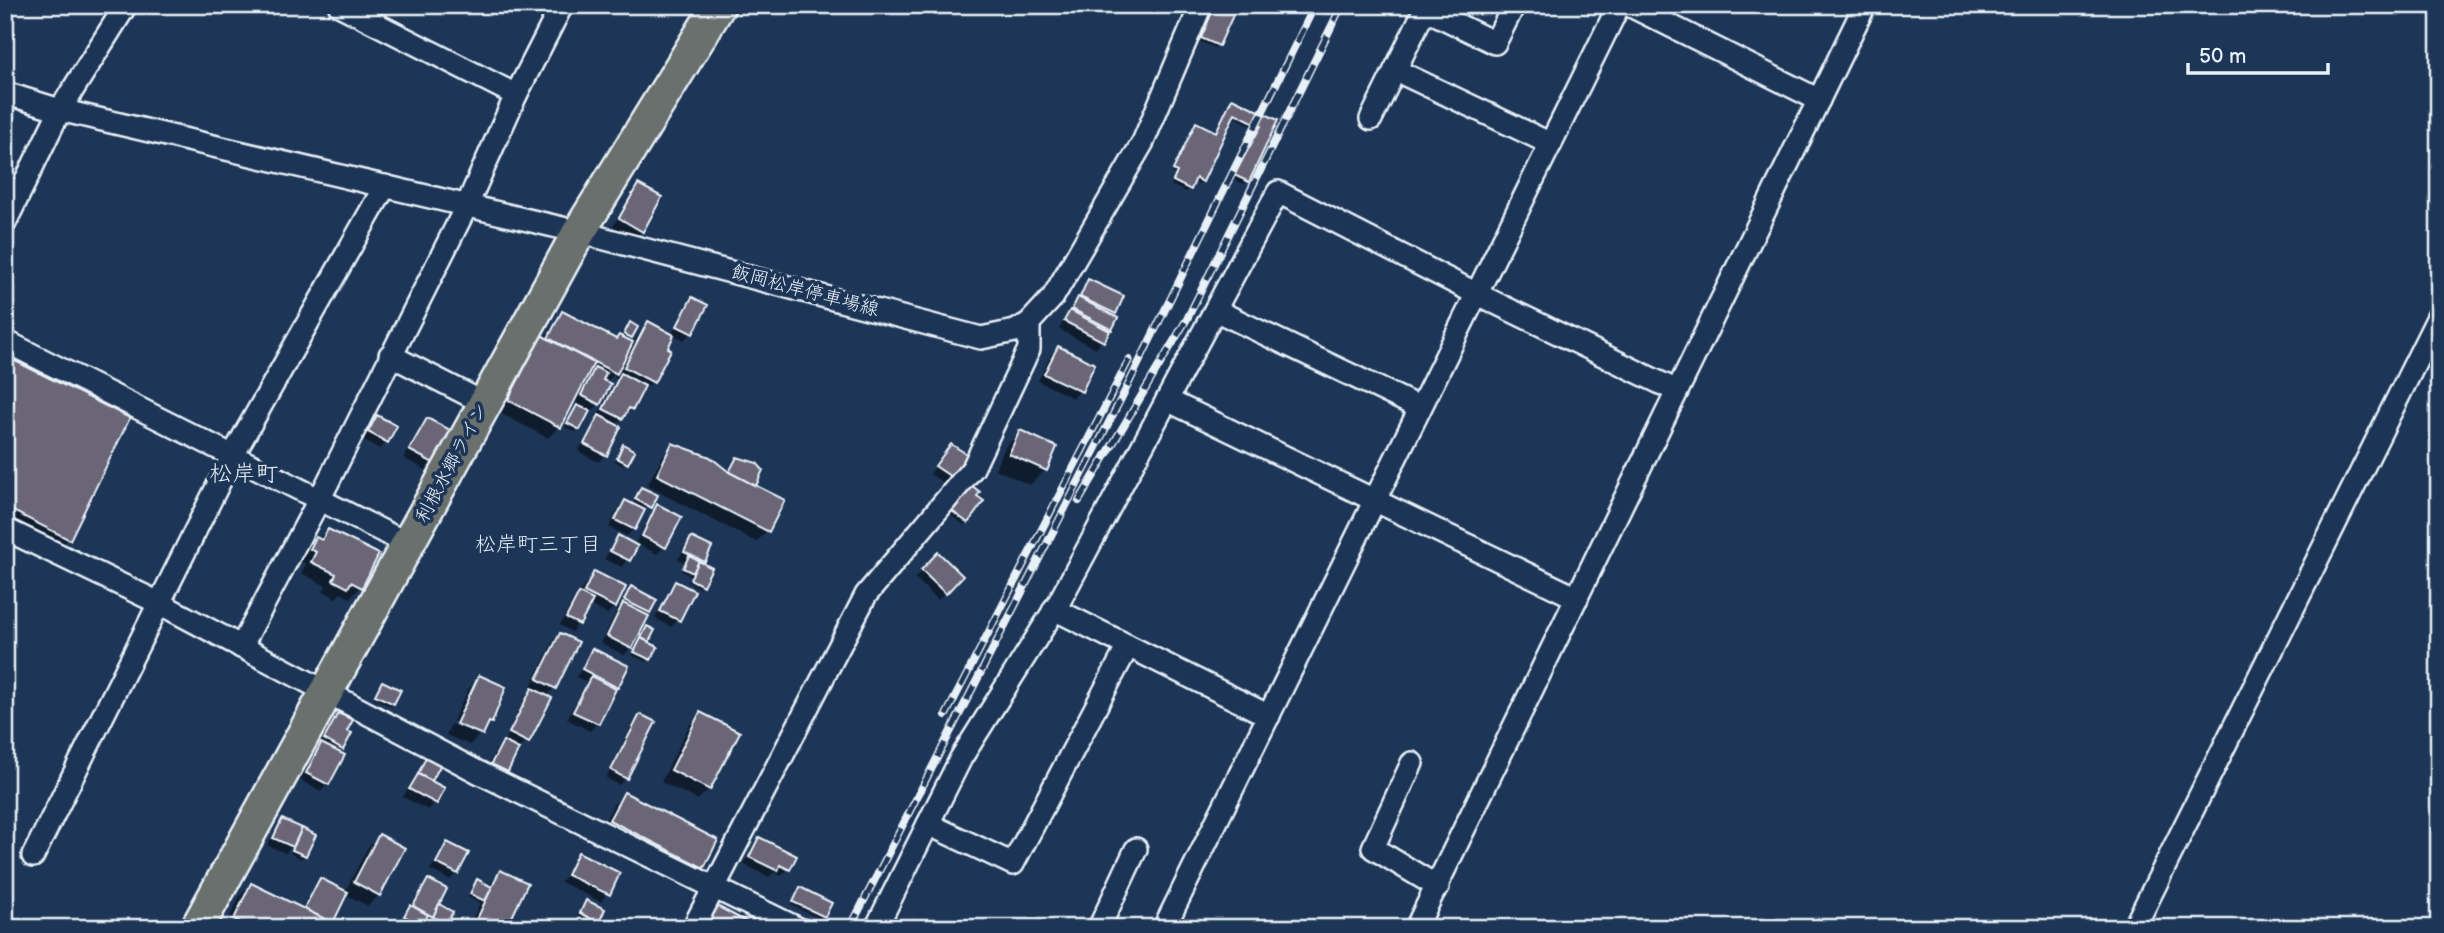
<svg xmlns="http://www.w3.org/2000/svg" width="2444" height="933" font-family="'Balsamiq Sans','Klee One',sans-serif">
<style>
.shadow{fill:#0007}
.building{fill:#6b6678;stroke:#e8f1f8;stroke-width:2}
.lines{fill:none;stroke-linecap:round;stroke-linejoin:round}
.minor-casing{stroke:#e8f1f8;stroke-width:26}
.highway-casing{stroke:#e8f1f8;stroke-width:37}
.minor{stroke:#1d3557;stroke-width:21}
.highway{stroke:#6b706d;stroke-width:32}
.rail-casing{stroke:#e8f1f8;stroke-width:8}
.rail{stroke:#1d3557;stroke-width:5;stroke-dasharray:16;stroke-linecap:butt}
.labels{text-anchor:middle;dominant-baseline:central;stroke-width:7;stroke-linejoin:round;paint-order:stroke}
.street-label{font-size:19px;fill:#e8f1f8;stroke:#1d3557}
.neighbourhood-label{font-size:21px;fill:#e8f1f8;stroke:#1d3557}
.quarter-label{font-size:23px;fill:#e8f1f8;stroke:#1d3557}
</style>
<rect width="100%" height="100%" fill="#1d3557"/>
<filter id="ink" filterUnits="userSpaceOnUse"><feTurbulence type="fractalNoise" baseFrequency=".0143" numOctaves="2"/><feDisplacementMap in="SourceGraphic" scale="14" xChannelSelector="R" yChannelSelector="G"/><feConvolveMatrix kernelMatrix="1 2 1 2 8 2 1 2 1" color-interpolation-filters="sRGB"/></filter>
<g filter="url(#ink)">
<g class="shadow">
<path d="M1218,5L1232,11L1215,48L1199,41L1213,8Z"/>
<path d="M1270,5H1284L1276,15L1267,10Z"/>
<path d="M1232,100L1276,120L1248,181L1244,184L1232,179L1259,129L1232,116L1202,181L1199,184L1192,181L1186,192L1171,185L1176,175L1172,173L1193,128L1196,125L1215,133Z"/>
<path d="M638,186L642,231L634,238L613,226Z"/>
<path d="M1089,281L1114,313L1111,317L1115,319L1096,349L1059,329Z"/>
<path d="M692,299L691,333L684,340L673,334L653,382L640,392L632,409L615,426L605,455L598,462L578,451L599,418L597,416L617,380L614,378L617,372L605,383L599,404L592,411L589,409L576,432L565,427L579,405L573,401L559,427L548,438L498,412L531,348L544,338L562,313L615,341L622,338L627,328L631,337L627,341L632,343L648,323L671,335Z"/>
<path d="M1058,348L1080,391L1073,398L1038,381L1051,355Z"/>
<path d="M5,358L69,538L58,550L5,523Z"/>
<path d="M377,417L387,442L380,449L362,440Z"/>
<path d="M427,420L450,432L426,470L403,458Z"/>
<path d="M1020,432L1045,470L1030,485L995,469L1005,447Z"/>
<path d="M673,445L727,473L738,459L754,485L767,531L756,542L647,486L662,457Z"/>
<path d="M951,446L952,477L945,484L930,474Z"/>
<path d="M621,450L626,463L623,466L615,461Z"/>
<path d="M967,484V522L964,525L946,512Z"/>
<path d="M641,489L650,507L644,509L634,529L627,536L609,527L618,509L625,502L632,505Z"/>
<path d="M658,506L679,517L664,547L657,554L637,544L622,567L604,559L618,537L634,546L651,514Z"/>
<path d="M328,531L361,586L350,598L341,593L336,598L323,591L326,586L301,573L306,564L300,561L305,550Z"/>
<path d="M691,539L710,548L701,564L702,585L699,588L688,582L691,576L681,571L685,563L678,559Z"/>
<path d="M938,554L961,576L938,600L915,578Z"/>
<path d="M594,573L614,607L607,614L589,605L572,632L560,625L572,602Z"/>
<path d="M676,583L678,620L671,627L655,618Z"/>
<path d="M631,589L649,612L631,648L624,655L601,643L624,596Z"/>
<path d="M647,628L653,630L647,643L650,659L647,662L632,655Z"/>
<path d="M560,635L555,687L546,697L528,742L518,748L499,778L485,771L496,750L505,741L525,697L535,688L531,686L553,642Z"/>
<path d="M593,650L616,687L597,723L590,731L567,719L587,682L576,677Z"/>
<path d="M480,677L490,722L470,745L446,735L451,724L479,735L481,732L453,721L469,688Z"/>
<path d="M379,686L393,703L390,706L374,698Z"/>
<path d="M700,714L709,789L698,800L661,782L689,726Z"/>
<path d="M338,715L345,731L342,749L337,753L328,784L321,791L300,780L331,722Z"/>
<path d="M640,716L626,778L619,785L606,778L633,723Z"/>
<path d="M424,762L438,765L430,782L435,803L428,810L403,797Z"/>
<path d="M624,794L716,840L702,867L691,878L599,832L613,805Z"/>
<path d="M282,821L314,836L302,859L290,853L294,844L285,853L267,845Z"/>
<path d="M379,836V895L368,906L345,894L331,924L338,928H225L240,896L251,885L302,910L320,880L345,892L368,847Z"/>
<path d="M759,839L788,869L781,876L774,872L769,877L743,864Z"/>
<path d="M447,844L457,873L450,880L430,870Z"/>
<path d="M579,855L618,874L601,902L561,882Z"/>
<path d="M500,872L505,928H468L480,903L468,897L474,884L477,881L488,886Z"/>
<path d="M428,881L433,912L445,923L442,926L428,919L417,928L402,920Z"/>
<path d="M797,892L829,904L820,919L791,905Z"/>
<path d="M584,905L597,922L594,925L578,917Z"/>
</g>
<g class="building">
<path d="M1215,5L1235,11L1219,46L1201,38Z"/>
<path d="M1232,98L1278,120L1249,182L1234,175L1261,126L1235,113L1203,182L1196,178L1191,190L1173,181L1177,172L1173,170L1196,122L1216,132Z"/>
<path d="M638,184L662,197L643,232L619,218Z"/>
<path d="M1088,279L1124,296L1116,314L1080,297Z"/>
<path d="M692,297L708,305L693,334L677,326Z"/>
<path d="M1078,297L1118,318L1112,330L1072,309Z"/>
<path d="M1070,310L1110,331L1104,342L1064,321Z"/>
<path d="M562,311L616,339L619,335L633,342L617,374L548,338Z"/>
<path d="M648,321L674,335L668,348L671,350L654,383L624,367Z"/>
<path d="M630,322L638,327L632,338L624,334Z"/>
<path d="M541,335L594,363L561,428L508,400Z"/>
<path d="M1058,346L1095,364L1082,392L1044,374Z"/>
<path d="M5,356L130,418L70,540L5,507Z"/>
<path d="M595,367L606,373L603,380L611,384L600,405L581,395Z"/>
<path d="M621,373L645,386L633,410L629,408L623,419L603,409Z"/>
<path d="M577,405L590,411L580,430L567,423Z"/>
<path d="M377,415L397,426L388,443L368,432Z"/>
<path d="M599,415L621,427L607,456L584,444Z"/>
<path d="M427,418L452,431L435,464L409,450Z"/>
<path d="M1020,430L1057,447L1047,471L1009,454Z"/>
<path d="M672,443L710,457L729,472L785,500L769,532L657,475Z"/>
<path d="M623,444L635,451L628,464L617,458Z"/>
<path d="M951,444L968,455L953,478L935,466Z"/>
<path d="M737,457L757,463L763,470L756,486L729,472Z"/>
<path d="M967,482L980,492L977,496L984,501L968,523L948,508Z"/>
<path d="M641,487L658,495L652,508L635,499Z"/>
<path d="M625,500L645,510L635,530L615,520Z"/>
<path d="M657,504L682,517L666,548L642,536Z"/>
<path d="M328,529L379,554L362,588L351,582L348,588L333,580L336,574L311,562L316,552L310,549L316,537L322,540Z"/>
<path d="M618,535L638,546L630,561L610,551Z"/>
<path d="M691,537L712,547L705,562L684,552Z"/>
<path d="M938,552L963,576L946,594L921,570Z"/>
<path d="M689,556L699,561L693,573L683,568Z"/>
<path d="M699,561L712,568L703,586L690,579Z"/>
<path d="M594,571L626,587L616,608L584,592Z"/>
<path d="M675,581L695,591L680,621L660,611Z"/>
<path d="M631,586L657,600L650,613L624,600Z"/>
<path d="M579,593L593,600L580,625L566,618Z"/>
<path d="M623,603L649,616L632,649L607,636Z"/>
<path d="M647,626L655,630L649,642L641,638Z"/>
<path d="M560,633L579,642L556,689L537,679Z"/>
<path d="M641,638L658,647L651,660L634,652Z"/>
<path d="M592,648L629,666L618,688L582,669Z"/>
<path d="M479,675L506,687L492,723L489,722L483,735L456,724Z"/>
<path d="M591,676L616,689L599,724L573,712Z"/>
<path d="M382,681L401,690L394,704L375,695Z"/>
<path d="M532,688L552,698L529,743L509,733Z"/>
<path d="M700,712L740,732L710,790L671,770Z"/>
<path d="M338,713L353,720L347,731L352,733L343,750L324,739Z"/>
<path d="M640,714L656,722L627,779L611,770Z"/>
<path d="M503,741L519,749L508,772L491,764Z"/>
<path d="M321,743L345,755L329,785L306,773Z"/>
<path d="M426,757L441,764L432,781L418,774Z"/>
<path d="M418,774L445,788L437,804L409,789Z"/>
<path d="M624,792L718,840L704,868L609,820Z"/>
<path d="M282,819L302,828L293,847L273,838Z"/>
<path d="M302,828L316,835L306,856L292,850Z"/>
<path d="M379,834L405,848L380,896L354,882Z"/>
<path d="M759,837L797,856L790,870L780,865L778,871L749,857Z"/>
<path d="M447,842L469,853L458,874L436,863Z"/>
<path d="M578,852L620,873L610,895L567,875Z"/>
<path d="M500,870L528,883L507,928H490L476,921Z"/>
<path d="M320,878L348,892L333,923L304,909Z"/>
<path d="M428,879L447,889L433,917L413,906Z"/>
<path d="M477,879L492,887L485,901L470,894Z"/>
<path d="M251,883L329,921L325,928H252L234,919Z"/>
<path d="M800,887L832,903L825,917L793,902Z"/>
<path d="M586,900L605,909L599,923L580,913Z"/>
<path d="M439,904L453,912L446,924L433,917Z"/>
<path d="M410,905L428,915L422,926L404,916Z"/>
<path d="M715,905L758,928H703Z"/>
<path d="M329,921L333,923L342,928H325Z"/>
</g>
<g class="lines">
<defs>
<g id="minor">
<path d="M339,5L516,95"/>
<path d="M1629,5L1819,100"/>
<path d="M1425,9L1495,43L1514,5"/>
<path d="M1395,70L1551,144"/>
<path d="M5,93L60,110L579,232L981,338L1015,331L1029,323L1053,297L1143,142L1201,5"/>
<path d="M1371,119L1427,5"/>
<path d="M5,223L60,110L126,5"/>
<path d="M1215,310L1420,408"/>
<path d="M5,341L408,544"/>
<path d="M390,355L484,403"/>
<path d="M1167,400L1577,598"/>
<path d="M5,529L157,602L478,772L797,928"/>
<path d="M1054,609L1269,716"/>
<path d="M241,647L320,498L467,205L516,95L562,5"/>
<path d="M1412,763L1373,848L1438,887"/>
<path d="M928,824L1013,864L1128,646"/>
<path d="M33,856L233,455L385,186"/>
<path d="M693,928L866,595L973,468L1029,349V323"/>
<path d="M876,928L961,758L1058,604L1278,192L1477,294L1677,391"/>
<path d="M1099,928L1136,849"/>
<path d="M1164,928L1619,5"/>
<path d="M1416,928L1865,5"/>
<path d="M2134,928L2439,315"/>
</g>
<path id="highway" d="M197,928L579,232L719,5"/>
</defs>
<use href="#minor" class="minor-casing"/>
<use href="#highway" class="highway-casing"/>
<use href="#minor" class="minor"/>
<use href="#highway" class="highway"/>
<defs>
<g id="rail">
<path d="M1079,501L1187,319L1342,5"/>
<path d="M946,715L1129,360"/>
<path d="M850,928L1126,389L1315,5"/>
</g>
</defs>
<use href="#rail" class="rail-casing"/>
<use href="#rail" class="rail"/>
</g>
</g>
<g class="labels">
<g class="street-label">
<text transform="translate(805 291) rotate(15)">飯岡松岸停車場線</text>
<text transform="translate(452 463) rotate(-62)">利根水郷ライン</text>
</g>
<g class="neighbourhood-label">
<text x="538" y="544">松岸町三丁目</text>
</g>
<g class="quarter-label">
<text x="244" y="474">松岸町</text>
</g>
</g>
<rect width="2444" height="933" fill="none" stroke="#1d3557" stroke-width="28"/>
<rect x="14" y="14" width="2416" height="905" fill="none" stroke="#e8f1f8" stroke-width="2.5" filter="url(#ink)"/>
<path d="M2188 63v10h140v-10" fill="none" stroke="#e8f1f8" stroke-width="3.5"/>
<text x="2199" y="63" font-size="21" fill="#e8f1f8" stroke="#1d3557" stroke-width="5" paint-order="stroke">50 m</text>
</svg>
